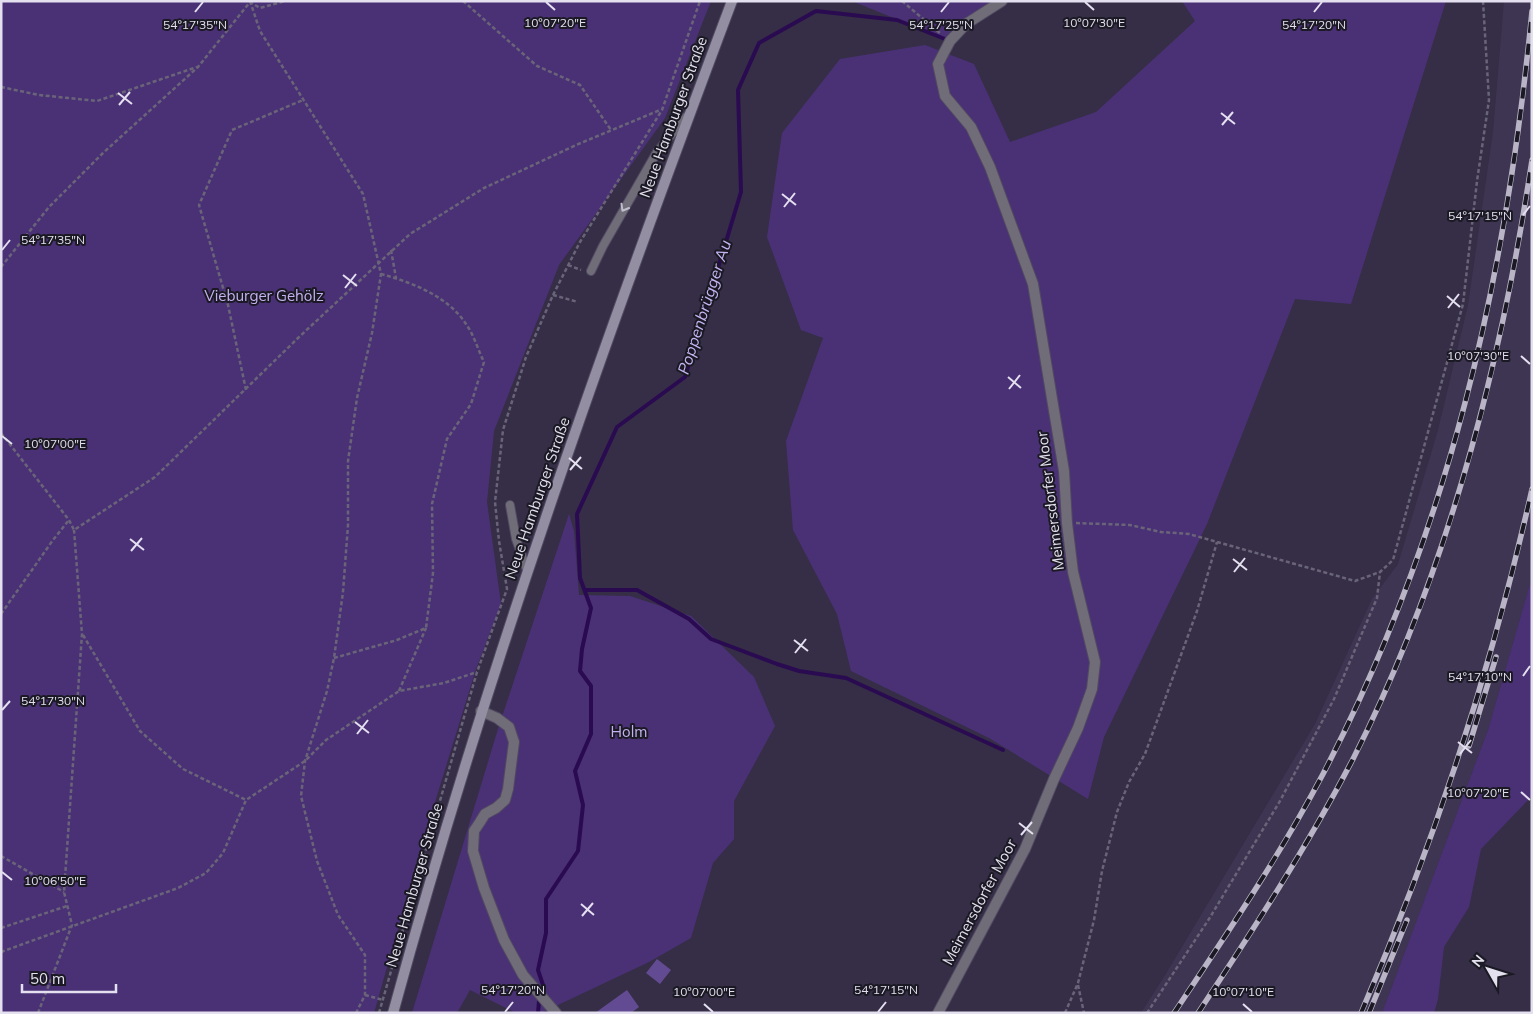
<svg xmlns="http://www.w3.org/2000/svg" width="1533" height="1014" font-family="Mulish,sans-serif">
<style>
.built{fill:#3e3553}
.green{fill:#4a3176}
.lines{fill:none;stroke-linecap:round;stroke-linejoin:round}
.stream{stroke:#2a0b51;stroke-width:4}
.building{fill:#634b94}
.service-casing{stroke:#514a61;stroke-width:10}
.minor-casing{stroke:#514a61;stroke-width:12}
.secondary-casing{stroke:#514a61;stroke-width:12}
.path{stroke:#6a6479;stroke-width:2.5;stroke-dasharray:4 2.5;stroke-linecap:butt}
.service{stroke:#706d79;stroke-width:8}
.minor{stroke:#706d79;stroke-width:10}
.secondary{stroke:#938ea1;stroke-width:10}
.rail-casing{stroke:#bab5c6;stroke-width:5.5}
.rail{stroke:#1b1923;stroke-width:4;stroke-dasharray:11;stroke-linecap:butt}
.oneway{stroke:#c1becc}
.ticks{fill:none;stroke:#e4e0ef;stroke-width:2}
.labels{text-anchor:middle;dominant-baseline:central;stroke-width:4;stroke-linejoin:round;paint-order:stroke}
.street-label{font-size:15px;fill:#e4e0ef;stroke:#1b1923}
.park-label{font-size:15px;fill:#c4b2f0;stroke:#1b1923}
.water-label{font-size:16px;font-style:italic;fill:#c6b5f3;stroke:#1b1923}
.ticks-label{font-size:12px;text-anchor:middle;fill:#e4e0ef;stroke:#1b1923;stroke-width:4;stroke-linejoin:round;paint-order:stroke}
</style>
<rect width="100%" height="100%" fill="#352e46"/>
<path class="built" d="M1504,1H1532V577L1488,730L1382,1013H1141L1164,977L1315,724L1372,599L1398,564L1438,430L1468,305L1493,132Z"/>
<g class="green">
<path d="M1,1H711L665,118L559,265L494,431L487,502L501,604L476,669L419,854L374,1013H1Z"/>
<path d="M852,1H1002L950,41Z"/>
<path d="M1182,1H1446L1351,304L1295,299L1207,524L1104,737L1088,799L989,738L851,671L837,614L793,530L786,441L823,338L801,330L767,237L782,133L840,59L925,45L974,64L1010,142L1096,112L1195,21Z"/>
<path d="M569,514L574,531L579,595L630,596L691,616L754,677L775,726L734,801V839L713,863L691,938L649,962L541,1013H516L470,990L457,1013H412L498,729Z"/>
<path d="M1532,577V796L1481,849L1469,907L1444,947L1438,999L1434,1013H1382L1488,730Z"/>
</g>
<g class="lines">
<g class="stream">
<path d="M585,590H637L689,619L711,639L777,664L799,671L846,678L1003,750"/>
<path d="M544,988L538,970L546,933V899L578,851L583,805L575,771L591,734V686L580,671L582,649L591,608L580,578L577,514L617,427L685,377L741,192L738,90L759,43L816,11L897,20L950,41"/>
<path d="M538,1013L539,1001"/>
</g>
</g>
<g class="building">
<path d="M657,959L671,970L660,984L646,973Z"/>
<path d="M627,990L639,1007L631,1013H595Z"/>
</g>
<g class="lines">
<defs>
<g id="service">
<path d="M591,271L603,246L657,152L687,116"/>
<path d="M510,505L516,539L527,570"/>
</g>
<g id="minor">
<path d="M481,711L497,718L509,727L514,742L508,789L505,800L496,808L485,814L480,822L474,831L473,851L484,888L504,940L523,975L556,1013"/>
<path d="M938,1013L1025,849L1054,779L1078,728L1092,689L1095,662L1073,572L1067,523L1064,471L1033,284L990,167L971,127L945,96L938,64L950,41L966,24L1002,1"/>
</g>
<path id="secondary" d="M393,1013C487,669 607,334 732,1"/>
</defs>
<use href="#service" class="service-casing"/>
<use href="#minor" class="minor-casing"/>
<use href="#secondary" class="secondary-casing"/>
<g class="path">
<path d="M250,1L260,31L363,194L381,274L372,333L357,398L348,461V525L343,592L334,658L327,691L305,761L301,796L317,861L338,915L365,955V995L356,1013"/>
<path d="M463,1L537,66L580,85L611,130"/>
<path d="M902,1L941,34"/>
<path d="M1,87L39,95L97,101L197,67"/>
<path d="M391,250L396,278"/>
<path d="M568,265L581,270"/>
<path d="M1,267L49,207L103,153L198,67L250,2L260,8L285,1"/>
<path d="M553,295L578,302"/>
<path d="M246,390L228,305L199,205L232,130L303,100"/>
<path d="M1,433L69,520L74,530L155,477L298,338L410,234L484,188L576,145L660,110"/>
<path d="M1076,523L1130,525L1161,532L1189,534L1355,581L1380,572L1393,560L1463,304L1477,181L1489,100L1483,1"/>
<path d="M1,614L53,540L69,520"/>
<path d="M83,635L140,731L183,769L246,800"/>
<path d="M334,658L397,640L426,628L433,573L432,504L447,439L471,404L484,362C478,350 474,335 466,324C448,296 411,282 381,274"/>
<path d="M399,691L426,628"/>
<path d="M1,856L64,892"/>
<path d="M1,928L67,906"/>
<path d="M1,952L178,888L206,873L223,853L246,800L305,761L326,740L399,691L444,683L477,672"/>
<path d="M1078,985L1084,1013"/>
<path d="M365,995L383,1000"/>
<path d="M38,1013L72,925L64,892L82,634L74,530"/>
<path d="M379,1013L477,672L507,589L499,541L495,502L503,430L526,357L553,295L580,242L662,110L700,1"/>
<path d="M1065,1013L1078,983L1094,920L1102,871L1117,812L1129,782L1145,754L1197,611L1217,542"/>
<path d="M1147,1013L1209,919L1280,801L1334,699L1377,598L1380,572"/>
</g>
<use href="#service" class="service"/>
<use href="#minor" class="minor"/>
<use href="#secondary" class="secondary"/>
<defs>
<g id="rail">
<path d="M1469,746L1496,657"/>
<path d="M1174,1013C1226,935 1279,857 1323,774C1449,532 1506,281 1532,11"/>
<path d="M1198,1013C1253,930 1307,847 1353,759C1448,572 1501,366 1532,160"/>
<path d="M1361,1013C1434,844 1492,668 1532,489"/>
<path d="M1369,1013L1407,920"/>
</g>
</defs>
<use href="#rail" class="rail-casing"/>
<use href="#rail" class="rail"/>
</g>
<defs><path id="oneway-chevron" d="M-2-3.5L2.5 0L-2 3.5" fill="none" stroke-width="1.6" stroke-linecap="round" stroke-linejoin="round" transform="scale(1.25)"/></defs>
<use class="oneway" href="#oneway-chevron" transform="translate(624 208) rotate(120)"/>
<path class="ticks" d="M546,2L555,10M1085,2L1094,10M195,12L203,2M941,12L949,2M1314,12L1322,2M118,93L132,104M119,105L130,92M1221,113L1235,124M1222,125L1233,112M782,194L796,205M784,207L795,193M1523,215L1530,206M2,250L10,240M343,275L357,286M345,288L356,274M1447,296L1460,307M1448,308L1459,294M1521,356L1530,364M1008,377L1021,388M1009,389L1020,375M2,436L12,444M569,458L582,469M570,470L581,457M130,539L144,550M131,551L142,538M1233,559L1247,570M1234,572L1245,558M794,640L808,651M795,653L806,639M1523,676L1530,666M2,710L10,701M355,722L369,733M357,734L368,720M1458,742L1472,753M1460,754L1471,740M1521,792L1530,800M1019,823L1033,834M1021,835L1032,822M2,872L12,880M581,904L594,915M582,916L593,903M704,1004L713,1012M1243,1004L1252,1012M505,1012L513,1002M878,1012L886,1002"/>
<g class="labels">
<g class="street-label">
<text transform="translate(673 117) rotate(-70)">Neue Hamburger Straße</text>
<text transform="translate(537 498) rotate(-71)">Neue Hamburger Straße</text>
<text transform="translate(1050 501) rotate(-97)">Meimersdorfer Moor</text>
<text transform="translate(414 885) rotate(-74)">Neue Hamburger Straße</text>
<text transform="translate(979 902) rotate(-62)">Meimersdorfer Moor</text>
</g>
<g class="park-label">
<text x="264" y="295">Vieburger Gehölz</text>
<text x="629" y="731">Holm</text>
</g>
<g class="water-label">
<text transform="translate(704 307) rotate(-72)">Poppenbrügger Au</text>
</g>
</g>
<g class="ticks-label">
<text x="555" y="27">10°07'20"E</text>
<text x="1094" y="27">10°07'30"E</text>
<text x="195" y="29">54°17'35"N</text>
<text x="941" y="29">54°17'25"N</text>
<text x="1314" y="29">54°17'20"N</text>
<text x="1480" y="220">54°17'15"N</text>
<text x="53" y="244">54°17'35"N</text>
<text x="1478" y="360">10°07'30"E</text>
<text x="55" y="448">10°07'00"E</text>
<text x="1480" y="681">54°17'10"N</text>
<text x="53" y="705">54°17'30"N</text>
<text x="1478" y="797">10°07'20"E</text>
<text x="55" y="885">10°06'50"E</text>
<text x="513" y="994">54°17'20"N</text>
<text x="886" y="994">54°17'15"N</text>
<text x="704" y="996">10°07'00"E</text>
<text x="1243" y="996">10°07'10"E</text>
</g>
<rect width="1533" height="1014" fill="none" stroke="#e4e0ef" stroke-width="5"/>
<g transform="translate(1488 969) rotate(309)" stroke="#1b1923" stroke-width="4" paint-order="stroke">
<path d="M0-4L9 19L0 12L-9 19Z" fill="#e4e0ef"/>
<text y="-8" font-size="14" font-weight="bold" text-anchor="middle" fill="#e4e0ef">N</text>
</g>
<path d="M22 984v8h94v-8" fill="none" stroke="#e4e0ef" stroke-width="2.5"/>
<text x="30" y="984" font-size="15" fill="#e4e0ef" stroke="#1b1923" stroke-width="4" paint-order="stroke">50 m</text>
</svg>
